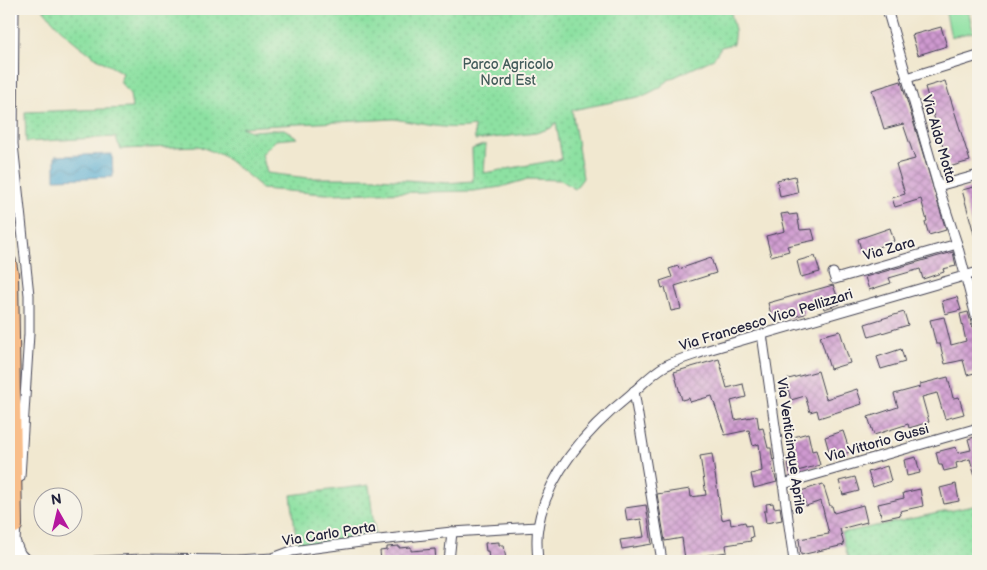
<svg xmlns="http://www.w3.org/2000/svg" width="987" height="570" font-family="'Balsamiq Sans',sans-serif">
<style>
.grass{fill:url(#grass-dots);stroke:#58826e;fill-rule:evenodd}
.pitch{fill:#8de1a2;stroke:#58826e}
.water{fill:url(#water-waves);stroke:#3a6686}
.building{fill:url(#building-cross-hatch)}
.lines{fill:none;stroke-linecap:round;stroke-linejoin:round}
.minor-casing{stroke:#414051;stroke-width:11}
.highway-casing{stroke:#414051;stroke-width:16}
.minor{stroke:#fff;stroke-width:9}
.highway{stroke:#f8bd89;stroke-width:14}
.labels{text-anchor:middle;dominant-baseline:central;stroke-width:4;stroke-linejoin:round;paint-order:stroke}
.park-label{font-size:14px;fill:#425b5a;stroke:#f7f3e8}
.street-label{font-size:14px;fill:#22223b;stroke:#f7f3e8}
</style>
<defs>
<pattern id="grass-dots" width="8" height="8" patternUnits="userSpaceOnUse" patternTransform="scale(1.25)"><rect width="8" height="8" fill="#8de1a2"/><path d="M2 2h.1M6 6h.1" fill="none" stroke="#79c18c" stroke-width="1.8" stroke-linecap="round"/></pattern>
<pattern id="water-waves" width="16" height="10" patternUnits="userSpaceOnUse" patternTransform="scale(1.25)"><rect width="16" height="10" fill="#53aad0"/><path d="M0 5q4-4 8 0t8 0" fill="none" stroke="#448aaa"/></pattern>
<pattern id="building-cross-hatch" width="8" height="8" patternUnits="userSpaceOnUse" patternTransform="scale(1.25)"><rect width="8" height="8" fill="#cf9ad0"/><path d="M0 0l8 8M0 8l8-8" fill="none" stroke="#a87daa"/></pattern>
</defs>
<rect width="100%" height="100%" fill="#f7f3e8"/>
<filter id="ink" filterUnits="userSpaceOnUse"><feTurbulence type="fractalNoise" baseFrequency=".02" numOctaves="2"/><feDisplacementMap in="SourceGraphic" scale="10" xChannelSelector="R" yChannelSelector="G"/><feConvolveMatrix kernelMatrix="1 2 1 2 8 2 1 2 1" color-interpolation-filters="sRGB"/></filter>
<filter id="wash" filterUnits="userSpaceOnUse"><feTurbulence type="fractalNoise" baseFrequency=".0096" numOctaves="4" result="noise"/><feDisplacementMap in="SourceGraphic" scale="20" xChannelSelector="R" yChannelSelector="G"/><feGaussianBlur stdDeviation="1.12" result="paint"/><feColorMatrix in="noise" values="0 0 0 0 0 0 0 0 0 0 0 0 0 0 0 0 0 1.4 0 .05"/><feComposite in="paint" operator="in"/></filter>
<g filter="url(#wash)">
<rect width="100%" height="100%" fill="#f1e8d0"/>
<g class="grass">
<path d="M43,9H730L735,30L733,44L721,47L713,59L670,79L659,88L643,96L572,110L583,178L575,189L561,180L528,179L501,187L473,191L325,194L261,189L256,182L222,155L198,146L121,149L115,137L26,142L25,112L132,108L130,94L120,82L123,73C89,55 67,39 43,9ZM394,119C419,123 448,131 474,126L475,140L536,133L551,128L556,122L562,159L484,173L486,144L472,149L473,181L447,183L378,178H308L267,173L262,154L276,140L298,138L284,129L251,131L241,127Z"/>
<path d="M369,485L375,535L297,546L291,495Z"/>
<path d="M978,505V561H849L841,533Z"/>
</g>
<path class="pitch" d="M945,9H968L973,32L951,37Z"/>
<path class="water" d="M112,154L113,177L55,179V156Z"/>
<g id="blocks">
<g class="building">
<path d="M941,27L947,46L918,55L912,35Z"/>
<path d="M901,81L946,230L929,235L925,222L927,221L921,199L895,207L892,198L905,194L896,164L915,159L903,124L884,129L872,90Z"/>
<path d="M945,81L970,161L949,167L925,87Z"/>
<path d="M795,176L798,193L780,197L777,180Z"/>
<path d="M978,186V241H976L962,190Z"/>
<path d="M788,213L789,215L797,214L800,230L812,229L815,240L787,246L789,251L771,256L766,236L785,231L781,214Z"/>
<path d="M890,228L894,241L862,253L858,239Z"/>
<path d="M953,252L956,266L943,269L944,272L923,279L920,269L889,278L891,283L869,290L865,277Z"/>
<path d="M815,256L820,272L801,277L797,261Z"/>
<path d="M711,258L716,273L675,286L681,309L671,311L665,287L662,288L660,281L672,277L669,269L678,266L679,269Z"/>
<path d="M833,285L840,304L824,309L822,302L803,307L805,314L789,318L788,314L772,318L768,303Z"/>
<path d="M957,297L961,310L945,314L942,301Z"/>
<path d="M904,312L908,325L869,337L865,324Z"/>
<path d="M968,312L972,326L978,330V352H977L978,372L967,375L963,360L945,364L940,344H936L930,320L944,317L951,345L966,341L960,314Z"/>
<path d="M840,331L850,363L830,369L820,336Z"/>
<path d="M901,349L905,362L881,369L877,357Z"/>
<path d="M719,359L727,388L743,384L746,397L731,401L735,420L757,416L759,429L763,428L768,448H771L773,463H771L777,482L754,488L751,474L762,471L759,444L753,446L749,430L725,435L712,396L690,402L689,398L682,400L674,372Z"/>
<path d="M818,371L826,399L857,389L862,404L819,418L817,410L810,412L805,396L791,400L785,380Z"/>
<path d="M948,377L953,398L959,397L964,414L945,419L937,393L922,397L929,422L909,428L908,424L874,435L868,417L898,407L894,394L920,387V384Z"/>
<path d="M843,431L850,452L831,458L825,437Z"/>
<path d="M808,433L812,451L816,450L820,465L790,473L787,457L794,455L790,438Z"/>
<path d="M978,436V480H976L970,459L956,463L957,468L944,471L942,465H939L936,452L956,447L958,453L971,450L968,439Z"/>
<path d="M712,454L722,520L730,518L731,525L745,522L746,526L751,525L753,537L750,538L751,541L726,545L727,552L685,559L682,538L665,541L657,494L690,489L691,497L706,495L700,456Z"/>
<path d="M916,457L920,473L907,476L904,460Z"/>
<path d="M887,466L891,481L873,487L868,472Z"/>
<path d="M855,477L859,491L843,495L839,481Z"/>
<path d="M823,484L830,506H832L834,513L863,505L867,522L840,529L844,545L801,555L799,539L829,534L821,501L806,506L801,491Z"/>
<path d="M956,484L959,501L944,504L940,488Z"/>
<path d="M920,489L923,506L900,511L901,515L882,519L878,504L904,498L903,493Z"/>
<path d="M773,503L774,508L780,507L782,520L766,523L764,511H767L766,504Z"/>
<path d="M646,505L652,544L622,549L620,540L644,537L641,519L627,521L625,508Z"/>
<path d="M499,542V545H504L506,561H493V559H489L488,551H486L485,543Z"/>
<path d="M399,546V548L411,547V551L435,549L436,561H381L380,551L387,550V547Z"/>
</g>
</g>
</g>
<g filter="url(#ink)">
<use href="#blocks" fill-opacity="0" stroke="#414051" stroke-width="1"/>
<g class="lines">
<defs>
<g id="minor">
<path d="M14,9L13,144L29,295V334L20,477"/>
<path d="M887,9L938,186L957,244L978,324"/>
<path d="M907,78L978,56"/>
<path d="M938,186L978,175"/>
<path d="M833,273L835,279L957,244"/>
<path d="M762,334L794,561"/>
<path d="M634,391L662,561"/>
<path d="M783,484L978,428"/>
<path d="M16,543C19,552 21,558 31,561"/>
<path d="M14,561L16,523"/>
<path d="M95,561L144,559L238,560L273,558L292,551L361,542L452,532L538,527"/>
<path d="M449,561L452,532"/>
<path d="M538,561C537,550 536,538 538,527C547,473 589,428 630,395C642,385 651,374 665,366C679,359 694,355 708,350L978,272"/>
</g>
<path id="highway" d="M9,262L11,274L15,526"/>
</defs>
<use href="#minor" class="minor-casing"/>
<use href="#highway" class="highway-casing"/>
<use href="#minor" class="minor"/>
<use href="#highway" class="highway"/>
</g>
</g>
<g class="labels">
<g class="park-label">
<text x="508" y="64">Parco Agricolo<tspan x="508" dy="16">Nord Est</tspan></text>
</g>
<g class="street-label">
<text transform="translate(939 139) rotate(74)">Via Aldo Motta</text>
<text transform="translate(889 249) rotate(-16)">Via Zara</text>
<text transform="translate(766 320) rotate(-17)">Via Francesco Vico Pellizzari</text>
<text transform="translate(877 443) rotate(-16)">Via Vittorio Gussi</text>
<text transform="translate(791 446) rotate(82)">Via Venticinque Aprile</text>
<text transform="translate(329 534) rotate(-9)">Via Carlo Porta</text>
</g>
</g>
<rect width="987" height="570" fill="none" stroke="#f7f3e8" stroke-width="30"/>
<g transform="translate(58 512) rotate(352)"><circle r="24" fill="#f7f3e8" stroke="#a29fa3"/>
<path d="M0-4L9 19L0 12L-9 19Z" fill="#b5179e"/>
<text y="-8" font-size="14" font-weight="bold" text-anchor="middle" fill="#22223b">N</text>
</g>
</svg>
